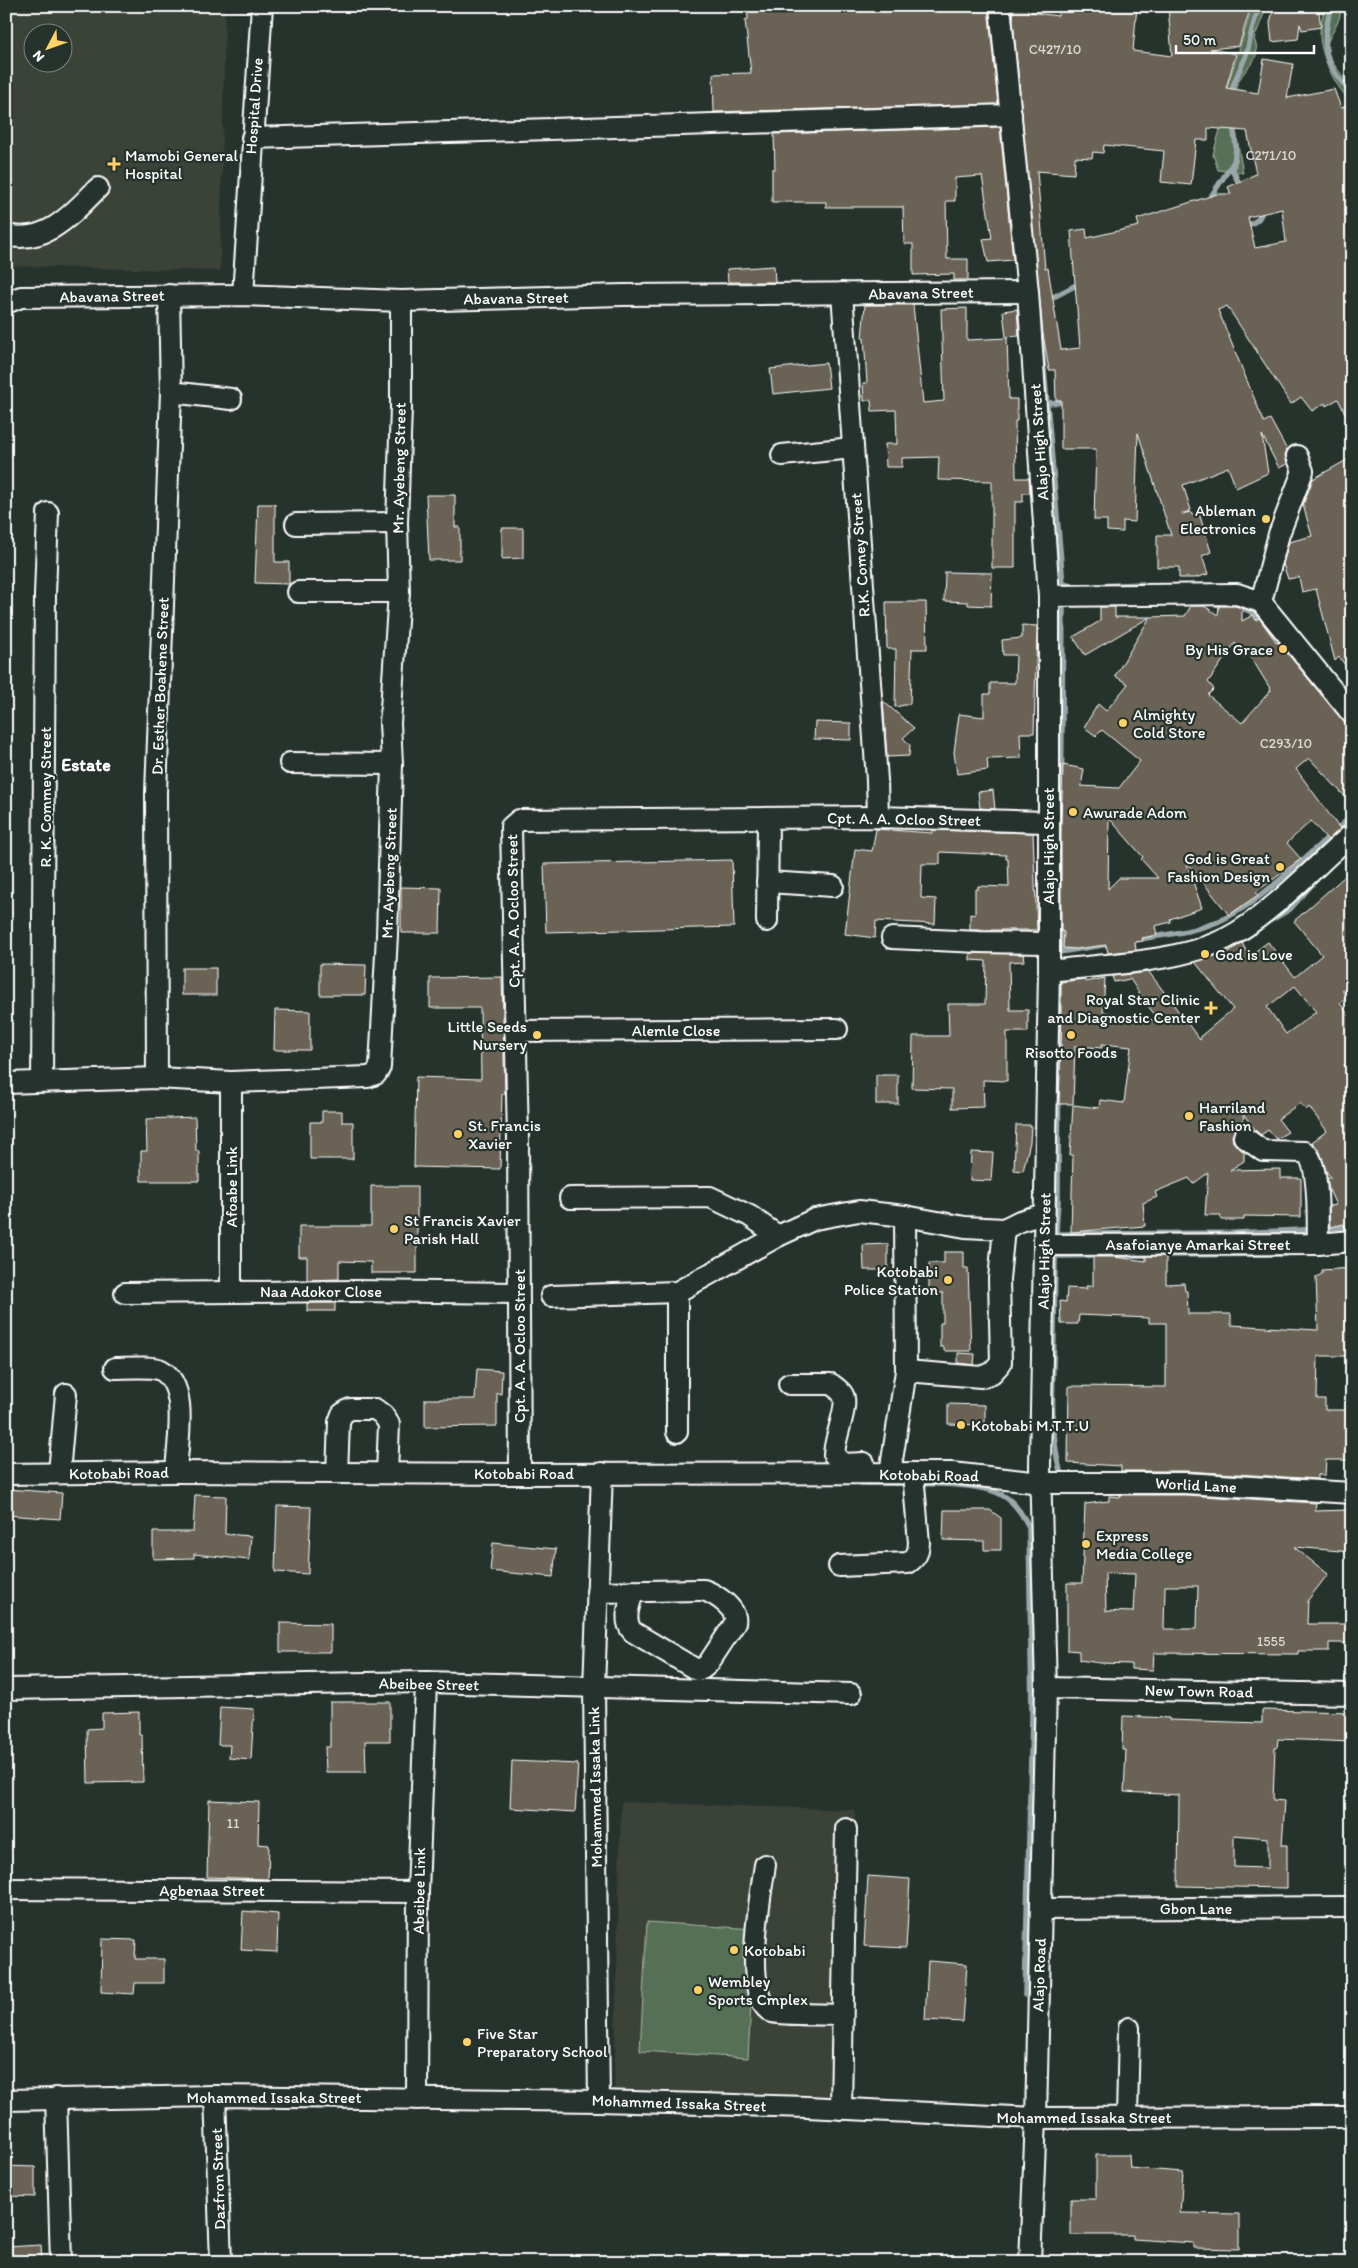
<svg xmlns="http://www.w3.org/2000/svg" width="1358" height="2268" font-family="Itim,sans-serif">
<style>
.built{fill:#3b4239;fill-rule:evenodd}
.green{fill:#577056;stroke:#abb8aa}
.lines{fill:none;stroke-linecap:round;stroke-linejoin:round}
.stream{stroke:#99a7ab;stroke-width:5.5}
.building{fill:#6b6454;stroke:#fff;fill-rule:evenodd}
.minor-casing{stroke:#fff;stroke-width:24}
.minor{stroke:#26332d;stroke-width:20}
.poi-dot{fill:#ffd166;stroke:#26332d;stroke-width:2}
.labels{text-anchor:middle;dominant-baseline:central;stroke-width:4.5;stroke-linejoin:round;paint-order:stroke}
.number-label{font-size:14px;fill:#dad8d4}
.street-label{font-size:16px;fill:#fff;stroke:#26332d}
.poi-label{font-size:16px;fill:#fff;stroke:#26332d;text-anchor:start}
.neighbourhood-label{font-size:18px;font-weight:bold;fill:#fff;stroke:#26332d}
</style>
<rect width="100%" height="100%" fill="#26332d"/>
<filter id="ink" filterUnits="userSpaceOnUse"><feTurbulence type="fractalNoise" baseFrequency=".02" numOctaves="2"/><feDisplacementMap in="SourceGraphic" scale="10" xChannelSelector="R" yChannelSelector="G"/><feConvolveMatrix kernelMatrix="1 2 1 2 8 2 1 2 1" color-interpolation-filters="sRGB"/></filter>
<g filter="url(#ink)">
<g class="built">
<path d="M6,6H225L220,271L6,266ZM32,32H62V62H32Z"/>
<path d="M621,1802L855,1810L847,2097L614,2090Z"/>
</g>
<g class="green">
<path d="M1253,6H1267L1254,39C1264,61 1244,66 1237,85C1230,106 1239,150 1243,173L1218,170L1213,154L1220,130L1228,84Z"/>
<path d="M1325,6H1341C1341,20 1335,27 1329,39C1321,54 1343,76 1352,86V101C1336,91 1319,52 1320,33C1320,24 1323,15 1325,6Z"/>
<path d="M647,1922L755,1929L748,2058L640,2051Z"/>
</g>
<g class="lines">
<g class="stream">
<path d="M1010,6L1024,150"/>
<path d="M1331,6C1321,46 1322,63 1352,93"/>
<path d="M1231,96C1233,78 1244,65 1248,48C1252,30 1252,24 1260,6"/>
<path d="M1233,123L1236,147L1233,171L1241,188"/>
<path d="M1025,159L1031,224"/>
<path d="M1208,201L1235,160"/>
<path d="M1243,228C1252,223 1262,221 1262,208"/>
<path d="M1035,271L1040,294"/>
<path d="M1039,318L1042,303L1082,282"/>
<path d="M1041,335L1063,584L1076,587"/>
<path d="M1046,403L1066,402"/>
<path d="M1095,586L1143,584"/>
<path d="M1069,604H1063L1060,952L1109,944"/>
<path d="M1215,604C1254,607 1255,613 1280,640"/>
<path d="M1264,924L1290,909L1319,877"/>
<path d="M1136,940C1162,935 1193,932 1217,922C1262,903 1314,848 1352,816"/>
<path d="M1352,982C1344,990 1348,997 1352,1006"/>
<path d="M1055,1234L1235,1233L1323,1229L1352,1226"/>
<path d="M1056,1256L1286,1254"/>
<path d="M1060,1471C1049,1427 1053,1378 1054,1333C1055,1290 1054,1246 1058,1203L1059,995V975L1062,974"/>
<path d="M861,1483C894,1484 975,1480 1002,1495C1014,1501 1023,1515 1029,1527L1032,1715L1025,1995"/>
</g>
</g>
<g class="building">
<path d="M747,6H988L998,104L714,112L713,74L751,73L745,20L748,19Z"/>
<path d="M1014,6H1028V12L1058,16L1059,6H1137L1133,51L1172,56L1168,6H1251L1239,46L1210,49L1236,54L1226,88L1258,93L1264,59L1293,64L1287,98L1334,89L1341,108L1352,104V207L1347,210L1352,229V427L1338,399L1326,406L1325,403L1312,411L1301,397L1291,404L1227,306L1218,310L1264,422L1270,419L1287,450L1285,455L1287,464L1279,468L1262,435L1268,473L1236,488L1228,467L1183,485L1191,510L1182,514L1191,512L1192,515L1199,513L1211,552L1202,556L1208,574L1195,578H1179V567H1157V535H1171L1138,433L1135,522L1123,521V532L1107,531V520H1094L1096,449H1061V400H1056L1055,370H1049L1043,334L1013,20ZM1208,128L1247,131L1256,174L1228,187L1231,194H1217L1137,219L1139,226L1087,238L1086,229L1071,231L1080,348L1061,350L1048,268L1045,269L1037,171L1074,174L1075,157L1092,158L1093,152L1103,153L1104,145L1164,151L1161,182L1191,185L1196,140H1208ZM1282,209L1286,242L1255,248L1248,217Z"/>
<path d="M1274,6H1318L1321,27L1302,30L1300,24L1298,39L1272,42L1270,23Z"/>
<path d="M1000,127L1013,260L988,262L983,239L992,238L982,176L955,178V201H946L947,259H968V280H954V274L913,275V244H904L903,207H826V202H772V169H775L774,134Z"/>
<path d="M774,266L775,282H728L727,269Z"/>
<path d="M865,305H913L923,403L944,401L941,309L967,308V340L1007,338L1009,399H1017V421H1015L1016,478H1029L1030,493H1023V502H1015V568H992V481L938,480L939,457L902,458V467H886L885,444H897L896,410L872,411L871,400L864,401L863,383H867L864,338H862Z"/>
<path d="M1017,309L1019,336L1006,337L1003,311Z"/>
<path d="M826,363L829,388L773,394L770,369Z"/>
<path d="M1352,457V674L1339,657L1335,661L1316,589L1302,592L1299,577L1288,579L1283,564L1289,542L1312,536L1303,505L1313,479Z"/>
<path d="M426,495H455V527H460V560H429Z"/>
<path d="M258,504H275V562H289V584L255,583Z"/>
<path d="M502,528H523V558L502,559Z"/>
<path d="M945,572L992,573L991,606L968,605V602L944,601Z"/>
<path d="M886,602H926L927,649H912L910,704L895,707L896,649H887Z"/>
<path d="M1191,606H1204L1218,615L1219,606H1235L1242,608V621L1253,615L1256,620L1259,618L1277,643L1278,642L1343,721L1352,726V804L1309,758L1296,769L1340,829L1328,840L1311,821L1287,843L1301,859L1256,892L1258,895L1229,915L1186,861L1202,908L1170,919L1171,922L1155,926L1157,935L1142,938L1143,941L1135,942L1136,950L1108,953L1106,945L1076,949L1063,948L1064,932L1061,931V823L1063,765L1084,769L1081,786L1119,788L1140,761L1102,730L1096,736L1084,727L1098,704L1106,711L1128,684L1115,676L1150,617L1185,616ZM1235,643L1244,657L1249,654L1271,690L1242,723L1208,695L1214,689L1208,682ZM1109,818L1143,857L1141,859L1158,878H1119L1108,889Z"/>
<path d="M1100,607H1115V617H1150L1085,655L1073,637L1100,621Z"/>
<path d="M1022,625L1037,626L1034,733H1020L1021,758L987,759L988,770L957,774L954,752L959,714L984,717V694H990V683H1015L1016,655H1003L1002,640L1022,638Z"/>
<path d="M883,701L914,728L903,738L910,745L909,756L887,757Z"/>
<path d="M815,722L851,723V740L814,739Z"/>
<path d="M993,790L995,809L980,808L978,792Z"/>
<path d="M876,829L932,833V830L1033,833L1037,930H970V914L975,915V889H978V886L1009,887L1008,859H1006V855L940,852V864H922L921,898L936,899L935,924L876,921L875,938L845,934L855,849L872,851Z"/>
<path d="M732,860L734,927L546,932L544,864Z"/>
<path d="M1352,870V983L1342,990L1347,998L1340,1003L1352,1020V1059L1344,1065L1352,1076V1229L1347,1230L1344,1224L1330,1227L1329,1206L1336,1205L1329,1190L1327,1178H1331L1326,1171L1320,1152L1312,1142L1327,1131L1309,1107L1306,1110L1300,1103L1278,1119L1288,1132L1276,1139L1268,1130L1261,1135L1258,1133L1243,1114L1244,1125L1235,1130L1232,1136L1233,1142L1244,1152V1161L1230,1170L1280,1169V1178H1301V1217L1244,1216V1220H1221L1220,1215H1205L1208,1173L1193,1184L1189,1178L1155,1192L1157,1197L1143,1203L1145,1226L1071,1232L1073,1155H1070L1073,1105L1099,1108L1100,1100L1124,1103L1131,1047L1102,1044V1048L1075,1046L1073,1104H1059L1062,1016H1061V982L1085,979V982L1105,978L1103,1012L1160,1021L1147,1005L1130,979L1114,982L1112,976L1149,972L1200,1040L1202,1035L1233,1009L1195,962L1218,955L1219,958L1242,943L1249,956L1268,942L1295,977L1322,955L1294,921ZM1295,986L1316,1012L1286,1034L1267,1007Z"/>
<path d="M401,887L441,888L440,933H401Z"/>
<path d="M970,953L1023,954L1024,961L1009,962L1010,1010H1028V1032H1007V1081L983,1080L984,1107L952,1108V1089L912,1088L913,1036H949L948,1004H985L986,961L970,960Z"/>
<path d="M320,964L366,965L365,995H320Z"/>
<rect x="182" y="968" width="34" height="27"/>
<path d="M502,977L505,1094H502L500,1169L414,1167L416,1077L481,1079L480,1008H430V978Z"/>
<path d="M275,1010L310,1011V1050H274Z"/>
<rect x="876" y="1075" width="22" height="29"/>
<path d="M322,1111H342V1122H353V1159H310V1122H322Z"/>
<path d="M195,1117L196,1151H199V1181H141V1151H147L146,1119Z"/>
<path d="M1016,1125H1031L1030,1142L1023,1171L1014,1170Z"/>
<path d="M971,1152L993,1153L991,1181L970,1180Z"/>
<path d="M371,1186H417V1273H371V1262L339,1261V1279L307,1280V1257H299V1226H371Z"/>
<path d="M888,1244V1270H864L863,1245Z"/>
<path d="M944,1252H964V1268H968L971,1351H944V1347H940V1323H943V1293H929V1263H944Z"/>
<path d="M1146,1256H1166V1284L1184,1283L1185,1291H1187L1188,1314H1231V1325L1318,1330L1316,1277L1322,1274V1270L1352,1268V1356H1318L1317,1399H1325V1410H1352V1460H1326L1325,1475H1318V1479L1186,1471H1121V1466L1068,1463L1069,1386L1166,1387V1323H1149V1318L1079,1315L1078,1324H1061L1060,1301L1066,1302L1067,1288L1087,1289L1086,1286H1093V1257H1114L1146,1261Z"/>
<rect x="307" y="1303" width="28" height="8"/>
<path d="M958,1353L975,1354L974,1365L958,1363Z"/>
<path d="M477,1369L502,1371L501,1394L497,1393V1426L425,1427V1399H475Z"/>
<path d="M948,1404L985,1405V1425L948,1424Z"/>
<path d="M6,1489L62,1493L60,1519L6,1515Z"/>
<path d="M195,1495L226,1496L225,1534L251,1536L249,1560L194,1554V1558L153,1559V1532H193Z"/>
<path d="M1120,1495H1185L1316,1503L1315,1511L1351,1510L1352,1552L1294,1547L1328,1574L1308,1600L1307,1624H1349V1643H1329V1651H1298V1654L1154,1653L1153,1670L1131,1669V1664L1100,1663L1079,1660V1651L1067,1650V1583H1082L1085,1504L1109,1501V1496L1120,1497ZM1105,1573L1135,1574L1133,1612L1106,1611ZM1165,1586H1198L1197,1629H1164Z"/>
<path d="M277,1506L311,1507L308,1574L275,1572Z"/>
<path d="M944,1510H990L1001,1518V1550H984V1541L943,1540Z"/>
<path d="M493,1543L556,1549L553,1577L490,1571Z"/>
<path d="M280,1623L331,1624V1652H280Z"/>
<path d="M330,1702H390V1741H365L366,1772H326L325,1747H330Z"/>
<path d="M220,1707L254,1709L251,1760L229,1758L230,1745H218Z"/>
<path d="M1262,1710L1352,1712V1742L1278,1739L1277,1748H1275L1273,1800L1285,1801L1282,1845H1287V1888L1178,1886L1179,1795L1124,1792L1126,1750H1122L1123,1716L1169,1718V1720L1262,1723ZM1234,1835L1268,1838V1868L1234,1867Z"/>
<path d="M139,1712V1735H142L143,1782L88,1783L87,1729L102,1728V1713Z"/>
<path d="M512,1761L578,1764L575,1812L510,1808Z"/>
<path d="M209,1800L259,1802L258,1844L269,1845L268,1879L207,1877Z"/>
<path d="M868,1876L910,1879L906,1948L864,1946Z"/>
<path d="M243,1911L278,1914L277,1952L241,1950Z"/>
<path d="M102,1939L136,1940L135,1959H164V1983H135L134,1994L101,1992Z"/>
<path d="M928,1961L967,1964L963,2022L925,2020Z"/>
<path d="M1096,2155H1129L1130,2168L1183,2172L1180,2213L1239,2214V2249L1193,2248V2243L1133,2239V2235H1071V2199H1096Z"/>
<path d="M6,2166L35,2167V2197L6,2196Z"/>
<path d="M41,2245L42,2262H6V2247Z"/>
</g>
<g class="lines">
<defs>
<g id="minor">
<path d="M1000,6L1028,292L1049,596V971L1040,1466L1046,1688L1036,2118L1030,2262"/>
<path d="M252,138L1011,115"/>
<path d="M6,235C46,245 72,214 98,188"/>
<path d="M842,293L877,780L878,817"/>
<path d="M243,295L262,6"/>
<path d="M6,303L21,297L243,295L401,301L623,295L1028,292"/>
<path d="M171,392L231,399"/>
<path d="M782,455L853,448"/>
<path d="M296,524L397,523"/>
<path d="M298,592H399"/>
<path d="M1049,596L1237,594L1261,602L1352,714"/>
<path d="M1261,602L1279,534L1303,471L1297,456"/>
<path d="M290,763L392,764"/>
<path d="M767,882L833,886"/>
<path d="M767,921L768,818"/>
<path d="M892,938L979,942L1049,943"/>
<path d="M1049,971C1103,964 1178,963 1227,938C1269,916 1315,866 1352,834"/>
<path d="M515,1031L837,1029"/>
<path d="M157,1078L156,793L171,392L169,295"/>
<path d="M42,1081L45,595L48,513"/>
<path d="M231,1082V1292"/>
<path d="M6,1083L157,1078L231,1082L368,1077L376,1074L380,1067L387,935L392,764L390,723L399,592L397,523L401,408V301"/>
<path d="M1244,1137L1263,1151L1305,1152C1321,1164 1317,1224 1318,1244"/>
<path d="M570,1198L710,1197L750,1216L778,1236"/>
<path d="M1044,1245L1318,1244L1352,1241"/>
<path d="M125,1293L356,1291L518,1293"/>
<path d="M551,1296L677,1292L778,1236L815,1219L859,1211L905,1216L965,1227L1004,1229L1020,1221L1044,1214"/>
<path d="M115,1368C125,1368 153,1366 161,1370C190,1386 177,1444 176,1472"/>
<path d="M906,1371L981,1377L992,1373L1001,1363L999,1279L1004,1229"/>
<path d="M789,1384H831C835,1387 841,1391 843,1395C849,1406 834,1438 834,1455L843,1464L864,1463"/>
<path d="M677,1432V1292"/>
<path d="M59,1473L66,1394"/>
<path d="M337,1473L339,1422L342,1414L350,1409H375L383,1415L389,1424L387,1473"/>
<path d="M890,1473L906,1371L905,1216"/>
<path d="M6,1474L176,1472L520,1474L952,1473L1041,1483H1185L1352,1493"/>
<path d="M520,1474L518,1139L511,827L519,820L878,817L1048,822"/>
<path d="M839,1566L908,1563C917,1557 918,1553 919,1543L913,1473"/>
<path d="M597,1592L699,1590H704C717,1595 738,1609 735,1623L708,1664L702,1669L697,1670L633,1632C622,1621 630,1604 633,1591"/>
<path d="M1046,1688L1352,1694"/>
<path d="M6,1689L426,1682L851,1694"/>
<path d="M765,1865C761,1892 741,2000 772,2012C781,2015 829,2014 842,2015"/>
<path d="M6,1889L418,1892"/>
<path d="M1041,1909L1352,1907"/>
<path d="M215,2096L221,2262"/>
<path d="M56,2098L61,2262"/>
<path d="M417,2099L418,1892L426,1682"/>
<path d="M6,2100L215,2096L599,2101L807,2107L1036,2118L1352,2117"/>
<path d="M599,2101L594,1688L602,1473"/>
<path d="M841,2109L846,1829"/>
<path d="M1127,2118L1129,2028"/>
</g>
</defs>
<use href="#minor" class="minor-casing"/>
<use href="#minor" class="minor"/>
</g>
</g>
<g class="poi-dot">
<path d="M111.5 156.5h5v5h5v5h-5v5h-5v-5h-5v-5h5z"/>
<circle cx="1266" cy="519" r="5"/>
<circle cx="1283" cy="649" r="5"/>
<circle cx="1123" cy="723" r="5"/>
<circle cx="1073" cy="812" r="5"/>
<circle cx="1280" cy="867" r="5"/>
<circle cx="1205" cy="954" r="5"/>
<path d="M1208.5 1000.5h5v5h5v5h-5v5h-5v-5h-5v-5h5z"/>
<circle cx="537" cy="1035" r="5"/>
<circle cx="1071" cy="1035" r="5"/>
<circle cx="1189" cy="1116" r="5"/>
<circle cx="458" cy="1134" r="5"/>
<circle cx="394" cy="1229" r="5"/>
<circle cx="948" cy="1280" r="5"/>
<circle cx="961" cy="1425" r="5"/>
<circle cx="1086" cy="1544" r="5"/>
<circle cx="734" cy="1950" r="5"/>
<circle cx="698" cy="1990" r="5"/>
<circle cx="467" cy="2042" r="5"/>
</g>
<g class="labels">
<g class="number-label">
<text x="1055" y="49">C427/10</text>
<text x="1271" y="155">C271/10</text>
<text x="1286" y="743">C293/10</text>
<text x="1271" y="1641">1555</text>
<text x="233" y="1823">11</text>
</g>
<g class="street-label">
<text transform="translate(254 106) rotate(-86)">Hospital Drive</text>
<text transform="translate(921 293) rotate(-1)">Abavana Street</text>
<text transform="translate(112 296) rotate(-1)">Abavana Street</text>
<text transform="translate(516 298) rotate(-1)">Abavana Street</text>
<text transform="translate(1039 442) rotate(-94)">Alajo High Street</text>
<text transform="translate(399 468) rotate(-89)">Mr. Ayebeng Street</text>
<text transform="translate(860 555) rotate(-94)">R.K. Comey Street</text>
<text transform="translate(160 686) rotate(-88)">Dr. Esther Boahene Street</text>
<text transform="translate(45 797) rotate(-90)">R. K. Commey Street</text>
<text transform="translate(904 819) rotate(1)">Cpt. A. A. Ocloo Street</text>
<text transform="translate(1048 846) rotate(-90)">Alajo High Street</text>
<text transform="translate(389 873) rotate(-88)">Mr. Ayebeng Street</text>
<text transform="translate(513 911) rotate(-91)">Cpt. A. A. Ocloo Street</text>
<text x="676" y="1030">Alemle Close</text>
<text transform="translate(231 1187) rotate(-90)">Afoabe Link</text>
<text x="1198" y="1244">Asafoianye Amarkai Street</text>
<text transform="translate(1044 1251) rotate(-89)">Alajo High Street</text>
<text x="321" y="1291">Naa Adokor Close</text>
<text transform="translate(519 1346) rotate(-90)">Cpt. A. A. Ocloo Street</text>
<text transform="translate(119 1473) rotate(-1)">Kotobabi Road</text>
<text x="524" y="1473">Kotobabi Road</text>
<text transform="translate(929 1475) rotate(1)">Kotobabi Road</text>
<text transform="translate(1196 1485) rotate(3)">Worlid Lane</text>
<text transform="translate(429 1684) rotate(1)">Abeibee Street</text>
<text transform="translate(1199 1691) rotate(1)">New Town Road</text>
<text transform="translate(595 1787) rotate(-91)">Mohammed Issaka Link</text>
<text x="212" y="1890">Agbenaa Street</text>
<text transform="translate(419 1891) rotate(-89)">Abeibee Link</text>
<text x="1196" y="1908">Gbon Lane</text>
<text transform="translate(1039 1975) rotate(-88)">Alajo Road</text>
<text x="274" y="2097">Mohammed Issaka Street</text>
<text transform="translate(679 2103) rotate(2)">Mohammed Issaka Street</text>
<text x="1084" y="2117">Mohammed Issaka Street</text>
<text transform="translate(218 2179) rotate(-92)">Dazfron Street</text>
</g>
<g class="poi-label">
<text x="125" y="155">Mamobi General<tspan x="125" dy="18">Hospital</tspan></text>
<text x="1256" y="510" text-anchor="end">Ableman<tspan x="1256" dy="18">Electronics</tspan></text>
<text x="1273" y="649" text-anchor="end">By His Grace</text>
<text x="1133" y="714">Almighty<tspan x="1133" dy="18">Cold Store</tspan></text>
<text x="1083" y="812">Awurade Adom</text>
<text x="1270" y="858" text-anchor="end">God is Great<tspan x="1270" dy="18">Fashion Design</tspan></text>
<text x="1215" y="954">God is Love</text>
<text x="1200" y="999" text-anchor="end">Royal Star Clinic<tspan x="1200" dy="18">and Diagnostic Center</tspan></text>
<text x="527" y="1026" text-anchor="end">Little Seeds<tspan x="527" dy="18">Nursery</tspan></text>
<text x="1071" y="1052" text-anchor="middle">Risotto Foods</text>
<text x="1199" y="1107">Harriland<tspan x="1199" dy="18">Fashion</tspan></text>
<text x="468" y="1125">St. Francis<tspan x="468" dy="18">Xavier</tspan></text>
<text x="404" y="1220">St Francis Xavier<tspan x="404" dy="18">Parish Hall</tspan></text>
<text x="938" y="1271" text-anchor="end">Kotobabi<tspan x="938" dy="18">Police Station</tspan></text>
<text x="971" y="1425">Kotobabi M.T.T.U</text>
<text x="1096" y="1535">Express<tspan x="1096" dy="18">Media College</tspan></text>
<text x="744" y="1950">Kotobabi</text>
<text x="708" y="1981">Wembley<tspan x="708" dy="18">Sports Cmplex</tspan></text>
<text x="477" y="2033">Five Star<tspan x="477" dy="18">Preparatory School</tspan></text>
</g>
<g class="neighbourhood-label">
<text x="86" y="765">Estate</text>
</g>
</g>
<rect width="1358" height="2268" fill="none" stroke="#26332d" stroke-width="25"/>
<rect x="12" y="12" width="1333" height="2243" fill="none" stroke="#fff" stroke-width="2" filter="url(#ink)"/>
<g transform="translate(48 48) rotate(229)"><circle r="24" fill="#26332d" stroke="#7d8581"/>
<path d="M0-4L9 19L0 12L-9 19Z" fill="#ffd166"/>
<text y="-8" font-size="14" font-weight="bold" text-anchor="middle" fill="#ffffff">N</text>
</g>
<path d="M1176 45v8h138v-8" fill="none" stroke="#ffffff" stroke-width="2.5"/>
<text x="1183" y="45" font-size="15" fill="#ffffff" stroke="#26332d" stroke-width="4" paint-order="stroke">50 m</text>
</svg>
